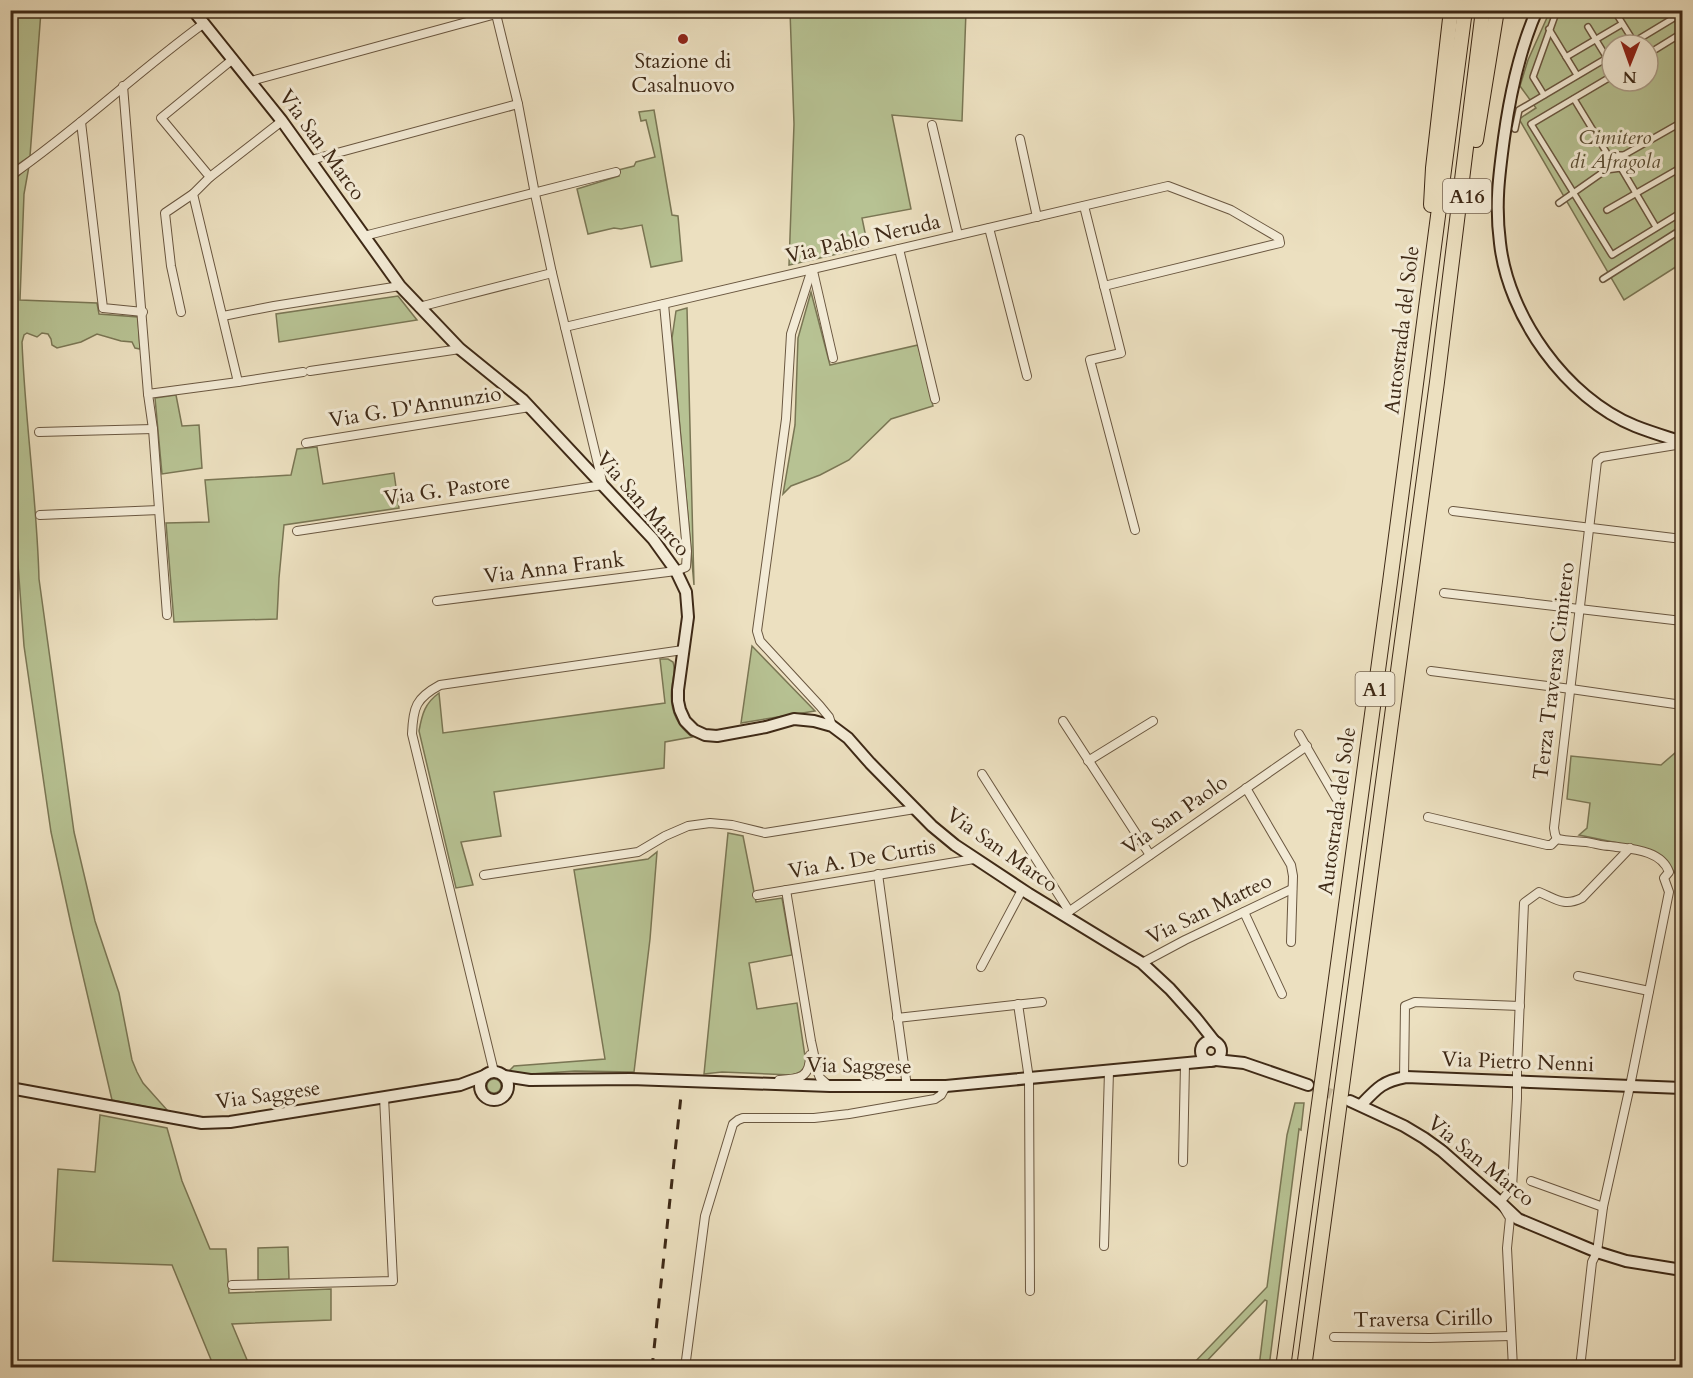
<svg xmlns="http://www.w3.org/2000/svg" width="1693" height="1378" font-family="Cardo,serif">
<style>
.green{fill:#b7c293;stroke:#7a7654;stroke-width:1.5;fill-rule:evenodd}
.lines{fill:none;stroke-linecap:round;stroke-linejoin:round}
.secondary-tunnel{stroke:#c9bb9e;stroke-width:10;stroke-dasharray:10 5;stroke-linecap:butt}
.pedestrian-casing{stroke:#6a5740;stroke-width:8}
.minor-casing{stroke:#6a5740;stroke-width:10}
.secondary-casing{stroke:#3e2916;stroke-width:14}
.motorway-casing{stroke:#3e2916;stroke-width:16}
.pedestrian{stroke:#f3ebd6;stroke-width:5}
.minor{stroke:#f3ebd6;stroke-width:8}
.secondary{stroke:#f3ebd6;stroke-width:10}
.motorway{stroke:#ece0c0;stroke-width:14}
.rail{stroke:#3e2916;stroke-width:3;stroke-dasharray:10 10;stroke-linecap:butt}
.poi-dot{fill:#8f2418;stroke:#f3ebd6;stroke-width:2}
.labels{text-anchor:middle;dominant-baseline:central;stroke-width:6;stroke-linejoin:round;paint-order:stroke}
.shield{fill:#f3ebd6;stroke:#746350;stroke-width:1.5}
.shield-label{font-size:20px;font-weight:bold;fill:#3e2916}
.poi-label{font-size:21px;fill:#3e2916;stroke:#f3ebd6}
.park-label{font-size:21px;font-style:italic;fill:#5c4f35;stroke:#f3ebd6}
.street-label{font-size:21px;fill:#3e2916;stroke:#f3ebd6}
</style>
<rect width="100%" height="100%" fill="#ece0c0"/>
<filter id="stains"><feTurbulence type="fractalNoise" baseFrequency=".00333" numOctaves="4"/><feColorMatrix values="0 0 0 0 .2 0 0 0 0 .09 0 0 0 0 .02 0 0 0 .5 -.17"/></filter>
<radialGradient id="worn" r=".72"><stop offset=".6" stop-color="#630" stop-opacity="0"/><stop offset="1" stop-color="#630" stop-opacity=".3"/></radialGradient>
<g class="green">
<path d="M17,10L44,11H41L30,156L11,169L10,70Z"/>
<path d="M790,11H966L962,121L892,115L911,209L862,218L868,247L789,265L794,124Z"/>
<path d="M1550,11H1682V263L1624,300L1519,119L1536,108L1520,86L1528,60ZM1612,45H1648V81H1612Z"/>
<path d="M654,110L672,215L678,216L682,261L651,267L642,225L621,229L614,228L588,234L577,189L619,176L618,170L634,166L636,162L655,157L646,120L641,121L639,112Z"/>
<path d="M29,166L24,194L20,300L97,303L99,314L138,317L140,349L135,348L132,342L121,341L97,334L81,342L57,348L52,345L51,339L48,334L42,333L37,337L27,333L24,335L22,342C25,421 37,500 39,579L74,832L95,921L119,993L132,1060L137,1072L143,1083L168,1111L112,1100L72,929L51,832L24,646L12,483L10,184Z"/>
<path d="M811,292L830,365L918,345L933,406L891,419L849,460L820,475L791,486L783,494L795,425L798,338Z"/>
<path d="M398,296L417,320L279,342L276,314Z"/>
<path d="M687,308L694,585L672,338L676,311Z"/>
<path d="M176,395L182,426L199,425L202,468L162,474L155,398Z"/>
<path d="M317,447L323,484L394,473L399,508L284,525L279,578L277,619L174,622L166,523L209,522L205,480L291,475L297,449Z"/>
<path d="M752,646L815,711L741,723Z"/>
<path d="M660,659H668L673,662C676,670 673,678 672,686C669,707 675,724 692,737L665,742L664,768L494,792L501,836L461,842L473,885L456,888L419,731C422,714 425,703 439,693L443,733L665,703Z"/>
<path d="M1682,747V865L1675,873L1666,862L1647,849L1579,835L1587,828L1590,803L1567,799L1571,756L1661,765Z"/>
<path d="M728,833L743,836L756,902L782,898L792,955L749,963L757,1009L797,1003L806,1063C804,1071 799,1073 792,1075L722,1072L704,1074Z"/>
<path d="M657,852L650,939L634,1072L575,1071L517,1075L508,1072L514,1066L605,1059L574,870L648,859Z"/>
<circle cx="494" cy="1086" r="7"/>
<path d="M1295,1103H1304L1301,1130L1299,1129L1269,1367H1259L1267,1301L1265,1300L1204,1364L1205,1367H1190L1267,1287L1287,1135Z"/>
<path d="M100,1115L167,1128L182,1181L210,1249H226L229,1293L331,1289V1320L232,1324L250,1367H214L172,1265L53,1261L58,1169L95,1172Z"/>
<path d="M288,1247L289,1279L258,1280V1248Z"/>
</g>
<g class="lines">
<path class="secondary-tunnel" d="M1308,1085L1347,1100"/>
<defs>
<g id="pedestrian">
<path d="M1614,10L1634,42"/>
<path d="M1588,27L1607,58"/>
<path d="M1549,29L1577,75"/>
<path d="M1629,45L1682,13"/>
<path d="M1648,54L1682,33"/>
<path d="M1566,57L1622,24"/>
<path d="M1612,76L1531,124L1612,255L1682,212"/>
<path d="M1544,95L1533,77L1557,10"/>
<path d="M1574,99L1608,155"/>
<path d="M1515,129L1519,110L1612,55"/>
<path d="M1624,155L1682,122"/>
<path d="M1621,168L1656,227"/>
<path d="M1559,203L1606,170L1608,155H1624L1621,168L1606,170"/>
<path d="M1607,210L1682,167"/>
<path d="M1603,279L1682,229"/>
</g>
<g id="minor">
<path d="M233,59L161,118L210,177L193,194L238,382"/>
<path d="M251,81L496,14"/>
<path d="M123,86L148,394"/>
<path d="M81,122L103,308L143,312"/>
<path d="M932,125L958,235"/>
<path d="M1020,139L1037,217"/>
<path d="M311,160L518,104"/>
<path d="M10,176C78,129 137,72 203,24"/>
<path d="M210,177L282,121"/>
<path d="M1084,206L1121,353L1090,360L1135,530"/>
<path d="M989,228L1027,376"/>
<path d="M364,236L616,172"/>
<path d="M899,249L935,399"/>
<path d="M812,269L791,334L786,419L757,631L760,641L820,706L829,717L832,726"/>
<path d="M813,271L833,358"/>
<path d="M419,307L552,273"/>
<path d="M181,312L171,266L165,213L193,194"/>
<path d="M223,316L274,306L400,286"/>
<path d="M565,327L1168,186L1231,210L1279,238L1280,243L1104,286"/>
<path d="M310,371L460,349"/>
<path d="M39,432L153,429"/>
<path d="M306,443L530,407"/>
<path d="M1453,511L1682,539"/>
<path d="M40,515L159,510"/>
<path d="M297,531L603,485L552,273L535,194L518,104L495,10"/>
<path d="M1444,593L1682,621"/>
<path d="M437,601L676,571L686,567L687,551L664,304"/>
<path d="M167,615L153,429L148,394L238,382L303,372"/>
<path d="M1431,671L1571,689L1682,705"/>
<path d="M1063,721L1150,855"/>
<path d="M1299,734L1336,798"/>
<path d="M1088,761L1153,721"/>
<path d="M982,774L1069,911"/>
<path d="M1246,788L1291,865L1293,876L1291,942"/>
<path d="M1428,817L1547,845H1551L1557,839"/>
<path d="M1557,839C1567,841 1577,841 1586,842C1594,843 1602,846 1610,846C1629,849 1661,849 1669,872L1664,878L1669,892L1630,1086L1603,1207L1597,1252L1592,1262L1580,1368"/>
<path d="M1557,839L1555,834L1554,828L1597,461L1602,457L1682,444"/>
<path d="M878,874L907,1087"/>
<path d="M484,875L638,852L665,836L688,826L710,823L732,825L765,833L915,809"/>
<path d="M786,890L811,1041L818,1073L820,1078L828,1085"/>
<path d="M757,895L974,859"/>
<path d="M1244,912L1282,994"/>
<path d="M1064,915L1307,746"/>
<path d="M1142,963L1185,940L1292,889"/>
<path d="M981,967L1022,890"/>
<path d="M1578,976L1649,991"/>
<path d="M1018,1004L1029,1079L1030,1291"/>
<path d="M897,1018L1042,1002"/>
<path d="M494,1072L412,734C413,707 416,698 440,685L683,650"/>
<path d="M1404,1078L1405,1006L1415,1002L1520,1006"/>
<path d="M779,1080C800,1079 810,1078 810,1055"/>
<path d="M1183,1162L1185,1064"/>
<path d="M1531,1181L1603,1207"/>
<path d="M1104,1246L1109,1071"/>
<path d="M232,1285L393,1281L384,1097"/>
<path d="M1334,1337L1430,1338L1511,1336"/>
<path d="M685,1368L705,1216L733,1124L738,1120L743,1118H814L849,1114L935,1099L941,1095L946,1086"/>
<path d="M1513,1368L1507,1248L1510,1218L1500,1202L1512,1188L1517,1098V1069L1524,903L1539,892C1556,899 1564,907 1582,898L1630,848"/>
</g>
<g id="secondary">
<path d="M193,10L282,121L400,286L460,349L523,400L653,539L676,571L686,592L688,617L678,690V701L680,710L685,721L694,730L705,735L717,736L766,727L794,719L814,721L832,726L848,738L870,763L932,826L955,845L1029,894L1142,963L1170,989L1196,1018L1215,1042"/>
<path d="M1537,10C1519,51 1510,94 1504,138C1499,175 1495,205 1500,243C1508,316 1566,398 1635,426C1650,432 1667,437 1682,442"/>
<circle cx="1211" cy="1051" r="10"/>
<path d="M1216,1060L1244,1063L1308,1085"/>
<circle cx="494" cy="1086" r="14"/>
<path d="M504,1076L530,1080L631,1079L830,1086H946L1209,1061"/>
<path d="M10,1088L202,1123L230,1122L460,1085L484,1076"/>
<path d="M1350,1101L1404,1126L1424,1138L1442,1151L1501,1203L1518,1219L1597,1252L1626,1261L1682,1270"/>
<path d="M1361,1105C1377,1088 1383,1081 1406,1077L1682,1088"/>
</g>
<g id="motorway">
<path d="M1476,140L1497,10"/>
<path d="M1431,205L1433,168L1451,10"/>
<path d="M1283,1368L1390,582L1465,10"/>
<path d="M1304,1368L1437,382L1483,10"/>
</g>
</defs>
<use href="#pedestrian" class="pedestrian-casing"/>
<use href="#minor" class="minor-casing"/>
<use href="#secondary" class="secondary-casing"/>
<use href="#motorway" class="motorway-casing"/>
<use href="#pedestrian" class="pedestrian"/>
<use href="#minor" class="minor"/>
<use href="#secondary" class="secondary"/>
<use href="#motorway" class="motorway"/>
<path class="rail" d="M652,1368L681,1096"/>
</g>
<circle class="poi-dot" cx="683" cy="39" r="6"/>
<g class="labels">
<g class="shield">
<rect x="1443" y="179" width="48" height="34" rx="4.5"/>
<rect x="1355.5" y="672" width="39" height="34" rx="4.5"/>
</g>
<g class="shield-label">
<text x="1467" y="196">A16</text>
<text x="1375" y="689">A1</text>
</g>
<g class="poi-label">
<text x="683" y="61">Stazione di<tspan x="683" dy="24">Casalnuovo</tspan></text>
</g>
<g class="park-label">
<text x="1615" y="137">Cimitero<tspan x="1615" dy="24">di Afragola</tspan></text>
</g>
<g class="street-label">
<text transform="translate(322 145) rotate(54)">Via San Marco</text>
<text transform="translate(863 239) rotate(-13)">Via Pablo Neruda</text>
<text transform="translate(1402 330) rotate(-83)">Autostrada del Sole</text>
<text transform="translate(415 407) rotate(-9)">Via G. D'Annunzio</text>
<text transform="translate(447 490) rotate(-8)">Via G. Pastore</text>
<text transform="translate(643 504) rotate(49)">Via San Marco</text>
<text transform="translate(554 568) rotate(-7)">Via Anna Frank</text>
<text transform="translate(1554 671) rotate(-83)">Terza Traversa Cimitero</text>
<text transform="translate(1337 811) rotate(-82)">Autostrada del Sole</text>
<text transform="translate(1175 815) rotate(-35)">Via San Paolo</text>
<text transform="translate(1002 850) rotate(35)">Via San Marco</text>
<text transform="translate(862 859) rotate(-10)">Via A. De Curtis</text>
<text transform="translate(1209 909) rotate(-26)">Via San Matteo</text>
<text transform="translate(1518 1062) rotate(2)">Via Pietro Nenni</text>
<text transform="translate(859 1066) rotate(1)">Via Saggese</text>
<text transform="translate(268 1095) rotate(-8)">Via Saggese</text>
<text transform="translate(1481 1161) rotate(39)">Via San Marco</text>
<text transform="translate(1423 1319) rotate(-1)">Traversa Cirillo</text>
</g>
</g>
<rect width="1693" height="1378" fill="none" stroke="#ece0c0" stroke-width="36"/>
<rect x="12" y="12" width="1669" height="1354" fill="none" stroke="#3e2916" stroke-width="3"/>
<rect x="18" y="18" width="1657" height="1342" fill="none" stroke="#3e2916" stroke-width="1.5"/>
<g transform="translate(1630 63) rotate(181)"><circle r="28" fill="#f3ebd6" stroke="#ab9d89" stroke-width="1.5"/>
<path d="M0-4.5L10 22L0 15L-10 22Z" fill="#8f2418"/>
<text y="-9" font-size="16" font-weight="bold" text-anchor="middle" fill="#3e2916">N</text>
</g>
<rect width="100%" height="100%" filter="url(#stains)"/>
<rect width="100%" height="100%" fill="url(#worn)"/>
</svg>
